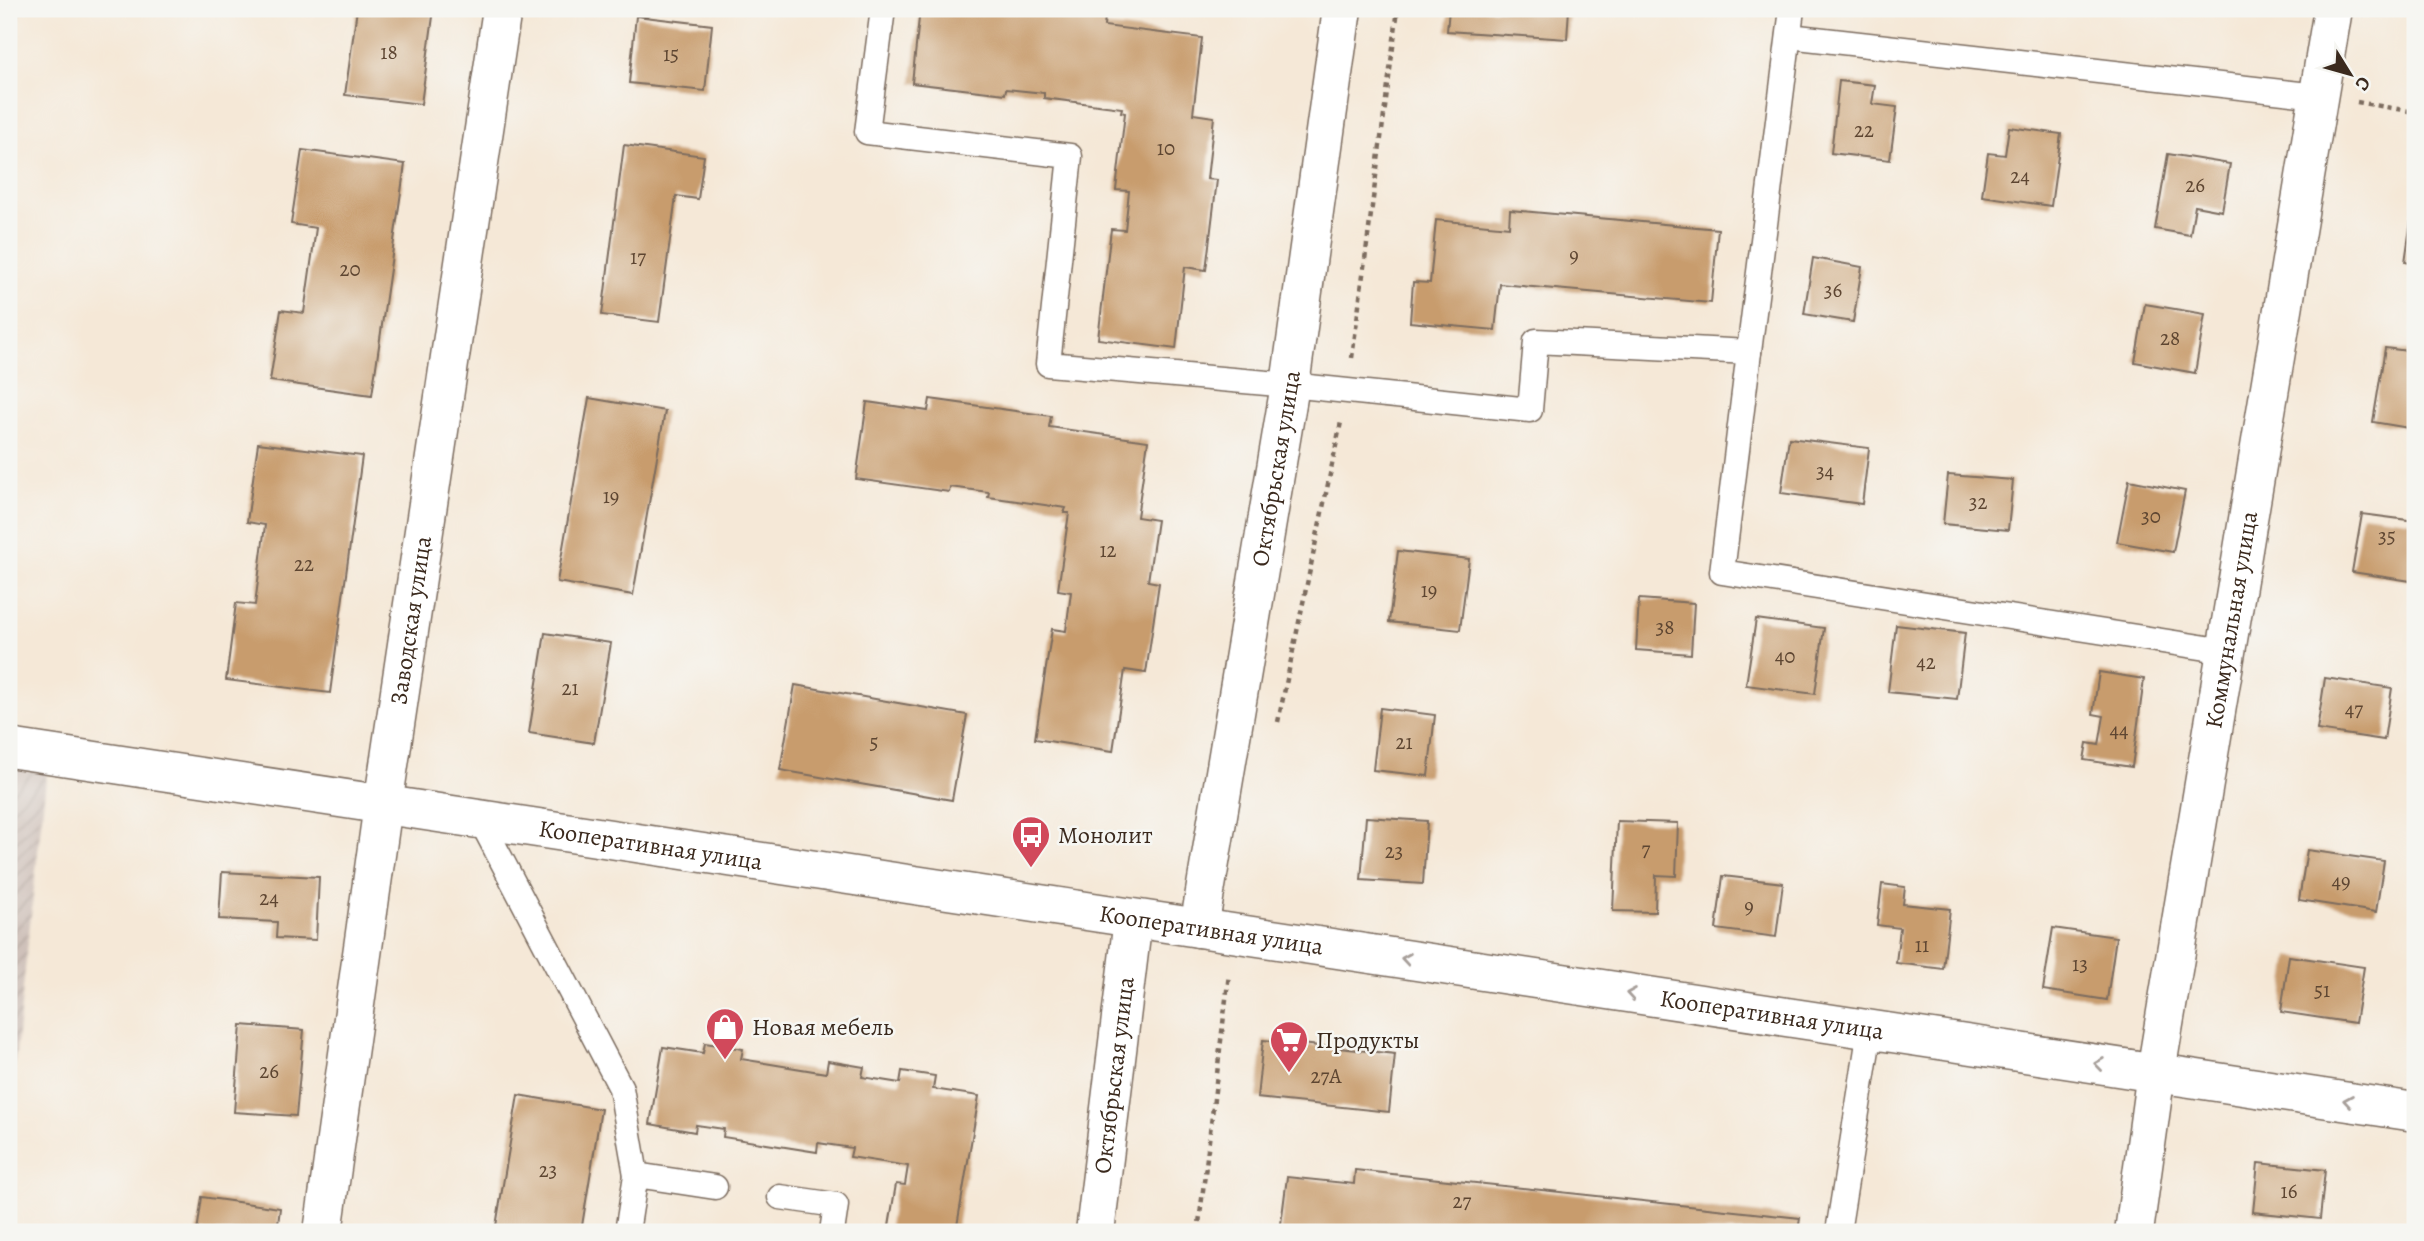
<svg xmlns="http://www.w3.org/2000/svg" width="2424" height="1241" font-family="Alegreya,serif">
<style>
.industrial{fill:url(#industrial-furrows)}
.building{fill:#c89c6d}
.lines{fill:none;stroke-linecap:round;stroke-linejoin:round}
.service-casing{stroke:#7c6c5f;stroke-width:27}
.minor-casing{stroke:#7c6c5f;stroke-width:41}
.tertiary-casing{stroke:#7c6c5f;stroke-width:41}
.path{stroke:#7c6c5f;stroke-width:4.5;stroke-dasharray:5 5;stroke-linecap:butt}
.service{stroke:#fff;stroke-width:24}
.minor{stroke:#fff;stroke-width:38}
.tertiary{stroke:#fff;stroke-width:38}
.oneway{stroke:#a79f9a}
.labels{text-anchor:middle;dominant-baseline:central;stroke-width:5;stroke-linejoin:round;paint-order:stroke}
.number-label{font-size:21px;fill:#5e4632}
.street-label{font-size:24px;fill:#3b2a1e;stroke:#f6f6f2}
.poi-label{font-size:24px;fill:#3b2a1e;stroke:#f6f6f2;text-anchor:start}
</style>
<defs>
<pattern id="industrial-furrows" width="10" height="10" patternUnits="userSpaceOnUse" patternTransform="scale(1.75)"><rect width="10" height="10" fill="#cfc1ba"/><path d="M-1 1l2-2M0 10L10 0M9 11l2-2" fill="none" stroke="#b3a69f"/></pattern>
</defs>
<rect width="100%" height="100%" fill="#f6f6f2"/>
<filter id="ink" filterUnits="userSpaceOnUse"><feTurbulence type="fractalNoise" baseFrequency=".0143" numOctaves="2"/><feDisplacementMap in="SourceGraphic" scale="14" xChannelSelector="R" yChannelSelector="G"/><feConvolveMatrix kernelMatrix="1 2 1 2 8 2 1 2 1" color-interpolation-filters="sRGB"/></filter>
<filter id="wash" filterUnits="userSpaceOnUse"><feTurbulence type="fractalNoise" baseFrequency=".00686" numOctaves="4" result="noise"/><feDisplacementMap in="SourceGraphic" scale="28" xChannelSelector="R" yChannelSelector="G"/><feGaussianBlur stdDeviation="1.57" result="paint"/><feColorMatrix in="noise" values="0 0 0 0 0 0 0 0 0 0 0 0 0 0 0 0 0 1.4 0 .05"/><feComposite in="paint" operator="in"/></filter>
<g filter="url(#wash)">
<rect width="100%" height="100%" fill="#f5e8d7"/>
<g class="industrial">
<path d="M9,9H21L9,78Z"/>
<path d="M9,754L48,760L9,1115Z"/>
</g>
<g id="blocks">
<g class="building">
<path d="M357,9H434L421,104L345,95Z"/>
<path d="M920,9L982,14L983,9H1045L1105,16L1104,26L1202,38L1193,114L1214,117L1207,179L1217,180L1206,270L1185,267L1176,349L1098,339L1111,229L1125,230L1129,191L1116,190L1125,113L1121,112L1122,108L1044,98V93L1006,89L1005,94L912,83Z"/>
<path d="M1449,9H1569L1567,39L1447,31Z"/>
<path d="M636,16L712,25L705,91L629,83Z"/>
<path d="M1839,81L1875,85L1872,104L1897,107L1890,160L1831,153Z"/>
<path d="M2009,127L2061,134L2051,206L1982,196L1988,153L2005,155Z"/>
<path d="M624,145L704,156L698,199L676,196L659,322L602,315Z"/>
<path d="M302,150L405,164L372,395L270,381L281,310L304,313L316,228L291,224Z"/>
<path d="M2168,154L2230,164L2222,211L2195,206L2190,235L2155,229Z"/>
<path d="M2414,200L2415,201V264L2405,262Z"/>
<path d="M1510,210L1718,229L1711,303L1500,284L1495,330L1410,322L1413,282L1430,283L1436,220L1509,227Z"/>
<path d="M1813,258L1862,267L1853,322L1804,314Z"/>
<path d="M2145,304L2205,314L2195,373L2135,362Z"/>
<path d="M2385,348L2415,352V429L2373,422Z"/>
<path d="M589,398L665,411L633,595L557,582Z"/>
<path d="M930,399L1051,416L1049,427L1148,441L1137,517L1157,520L1148,581L1159,583L1146,673L1125,670L1113,751L1035,739L1052,629L1066,631L1071,592L1058,590L1069,513H1064L1066,508L988,497L989,492L950,487L949,492L856,479L867,402L928,411Z"/>
<path d="M1789,438L1869,448L1862,504L1781,493Z"/>
<path d="M258,443L362,456L330,693L226,680L236,603L255,605L265,525L247,522Z"/>
<path d="M1948,475L2013,480L2008,530L1943,524Z"/>
<path d="M2129,480L2185,491L2173,552L2117,542Z"/>
<path d="M2362,514L2415,521V551L2411,581L2352,572Z"/>
<path d="M1398,551L1469,559L1460,630L1389,622Z"/>
<path d="M1639,599L1694,603L1691,654L1636,650Z"/>
<path d="M1756,619L1824,628L1815,694L1746,685Z"/>
<path d="M1896,625L1965,633L1957,699L1888,692Z"/>
<path d="M545,633L611,643L594,743L529,733Z"/>
<path d="M2099,672L2144,679L2132,767L2084,760L2087,743L2099,745L2104,716L2093,714Z"/>
<path d="M2325,678L2392,688L2384,740L2317,730Z"/>
<path d="M795,685L967,715L952,800L780,770Z"/>
<path d="M1380,708L1435,715L1428,776L1373,770Z"/>
<path d="M1366,817L1427,821L1423,884L1361,880Z"/>
<path d="M1617,821L1678,823L1676,876L1656,875L1655,912L1613,911Z"/>
<path d="M2307,850L2384,861L2376,912L2299,900Z"/>
<path d="M222,872L319,877L316,940L276,938L277,922L219,919Z"/>
<path d="M1723,876L1783,883L1776,937L1716,929Z"/>
<path d="M1882,884L1905,887L1903,904L1950,909L1943,969L1896,963L1900,928L1877,925Z"/>
<path d="M2053,928L2116,937L2107,1000L2043,990Z"/>
<path d="M2289,956L2364,967L2355,1023L2281,1012Z"/>
<path d="M241,1025L304,1030L296,1116L234,1112Z"/>
<path d="M1263,1040L1395,1054L1389,1112L1257,1098Z"/>
<path d="M705,1043L743,1049L741,1059L826,1073L828,1061L864,1067L862,1077L900,1083L902,1071L935,1076L933,1089L979,1096L956,1232H888L896,1184L905,1185L908,1166L850,1157L852,1148L818,1143L817,1152L723,1137L724,1129L696,1125L695,1132L650,1124L663,1047L703,1053Z"/>
<path d="M518,1095L601,1109L581,1232H495Z"/>
<path d="M2258,1163L2325,1170L2320,1219L2253,1212Z"/>
<path d="M1355,1170L1800,1218L1798,1232H1280L1287,1177L1354,1184Z"/>
<path d="M202,1197L280,1208L277,1232H197Z"/>
</g>
</g>
</g>
<g filter="url(#ink)">
<use href="#blocks" fill-opacity="0" stroke="#7c6c5f" stroke-width="2"/>
<g class="lines">
<defs>
<g id="service">
<path d="M883,9L867,132L1070,156L1048,364L1290,385L1530,410L1536,341L1749,352L1792,9"/>
<path d="M1789,36L2318,96"/>
<path d="M1749,352L1722,572L2226,651"/>
<path d="M480,819L621,1088L636,1175"/>
<path d="M780,1197L836,1205L832,1232"/>
<path d="M627,1232L636,1175L715,1187"/>
<path d="M1838,1232L1870,1030"/>
</g>
<g id="minor">
<path id="s1" d="M323,1232L383,805L502,9"/>
<path id="s2" d="M2134,1232L2156,1072L2333,9"/>
</g>
<g id="tertiary">
<path id="s3" d="M9,748L2415,1112"/>
<path id="s4" d="M1199,928L1290,385L1342,9"/>
<path id="s5" d="M1095,1232L1133,919"/>
</g>
</defs>
<use href="#service" class="service-casing"/>
<use href="#minor" class="minor-casing"/>
<use href="#tertiary" class="tertiary-casing"/>
<g class="path">
<path d="M2357,102L2415,112"/>
<path d="M1352,358L1398,9"/>
<path d="M1278,722L1341,422"/>
<path d="M1198,1232L1229,974"/>
</g>
<use href="#service" class="service"/>
<use href="#minor" class="minor"/>
<use href="#tertiary" class="tertiary"/>
</g>
<defs><path id="oneway-chevron" d="M-2-3.5L2.5 0L-2 3.5" fill="none" stroke-width="1.6" stroke-linecap="round" stroke-linejoin="round" transform="scale(1.75)"/></defs>
<g class="oneway">
<use href="#oneway-chevron" transform="translate(1406 959) rotate(-171)"/>
<use href="#oneway-chevron" transform="translate(1631 994) rotate(-171)"/>
<use href="#oneway-chevron" transform="translate(2099 1064) rotate(-172)"/>
<use href="#oneway-chevron" transform="translate(2348 1101) rotate(-171)"/>
</g>
</g>
<defs>
<symbol id="bus-pin" viewBox="-11 -11 22 30"><path d="M0 17L-7.5 6A9.5 9.5 0 1 1 7.5 6Z" fill="#d1495b" stroke="#f6f6f2"/><path d="M-5-6H5V4H4V6H2V4H-2V6H-4V4H-5ZM-3.5-4V0h7V-4ZM-3.5 1.2v1.5H-2V1.2ZM2 1.2v1.5H3.5V1.2Z" fill="#fff"/></symbol>
<symbol id="shop-pin" viewBox="-11 -11 22 30"><path d="M0 17L-7.5 6A9.5 9.5 0 1 1 7.5 6Z" fill="#d1495b" stroke="#f6f6f2"/><path d="M-5-2.5h2.3a2.7 3.5 0 0 1 5.4 0H5L5.5 6h-11ZM-1.5-2.5h3a1.5 2.3 0 0 0-3 0Z" fill="#fff"/></symbol>
<symbol id="supermarket-pin" viewBox="-11 -11 22 30"><path d="M0 17L-7.5 6A9.5 9.5 0 1 1 7.5 6Z" fill="#d1495b" stroke="#f6f6f2"/><path d="M-6-5.5h2.5l.6 2H6L4.5 2H-2.5L-4.4-4H-6ZM-1.5 3.2a1.3 1.3 0 1 0 .1 0ZM3 3.2a1.3 1.3 0 1 0 .1 0Z" fill="#fff"/></symbol>
</defs>
<g fill-rule="evenodd">
<use href="#bus-pin" x="1009" y="813" width="44" height="60"/>
<use href="#shop-pin" x="703" y="1005" width="44" height="60"/>
<use href="#supermarket-pin" x="1267" y="1018" width="44" height="60"/>
</g>
<g class="labels">
<g class="number-label">
<text x="389" y="52">18</text>
<text x="671" y="54">15</text>
<text x="1864" y="130">22</text>
<text x="1166" y="148">10</text>
<text x="2020" y="176">24</text>
<text x="2195" y="185">26</text>
<text x="1574" y="255">9</text>
<text x="638" y="257">17</text>
<text x="350" y="269">20</text>
<text x="1833" y="290">36</text>
<text x="2170" y="338">28</text>
<text x="1825" y="471">34</text>
<text x="611" y="496">19</text>
<text x="1978" y="502">32</text>
<text x="2151" y="516">30</text>
<text x="2387" y="536">35</text>
<text x="1108" y="550">12</text>
<text x="304" y="564">22</text>
<text x="1429" y="590">19</text>
<text x="1665" y="627">38</text>
<text x="1785" y="656">40</text>
<text x="1926" y="662">42</text>
<text x="570" y="688">21</text>
<text x="2354" y="709">47</text>
<text x="2119" y="730">44</text>
<text x="874" y="742">5</text>
<text x="1404" y="742">21</text>
<text x="1646" y="849">7</text>
<text x="1394" y="851">23</text>
<text x="2341" y="881">49</text>
<text x="269" y="898">24</text>
<text x="1749" y="906">9</text>
<text x="1922" y="945">11</text>
<text x="2080" y="964">13</text>
<text x="2322" y="990">51</text>
<text x="269" y="1071">26</text>
<text x="1326" y="1076">27А</text>
<text x="548" y="1170">23</text>
<text x="2289" y="1191">16</text>
<text x="1462" y="1201">27</text>
</g>
<g class="street-label">
<text stroke="none"><textPath href="#s4" startOffset="466">Октябрьская улица</textPath></text>
<text stroke="none"><textPath href="#s1" startOffset="618">Заводская улица</textPath></text>
<text stroke="none"><textPath href="#s2" startOffset="620">Коммунальная улица</textPath></text>
<text stroke="none"><textPath href="#s3" startOffset="649">Кооперативная улица</textPath></text>
<text stroke="none"><textPath href="#s3" startOffset="1216">Кооперативная улица</textPath></text>
<text stroke="none"><textPath href="#s3" startOffset="1783">Кооперативная улица</textPath></text>
<text stroke="none"><textPath href="#s5" startOffset="158">Октябрьская улица</textPath></text>
</g>
<g class="poi-label">
<text x="1058" y="835">Монолит</text>
<text x="752" y="1027">Новая мебель</text>
<text x="1316" y="1040">Продукты</text>
</g>
</g>
<rect width="2424" height="1241" fill="none" stroke="#f6f6f2" stroke-width="35"/>
<g transform="translate(2350 74) rotate(127)" stroke="#f6f6f2" stroke-width="5" paint-order="stroke">
<path d="M0-5L12 26L0 18L-12 26Z" fill="#3b2a1e"/>
<text y="-10" font-size="19" font-weight="bold" text-anchor="middle" fill="#3b2a1e">С</text>
</g>
</svg>
